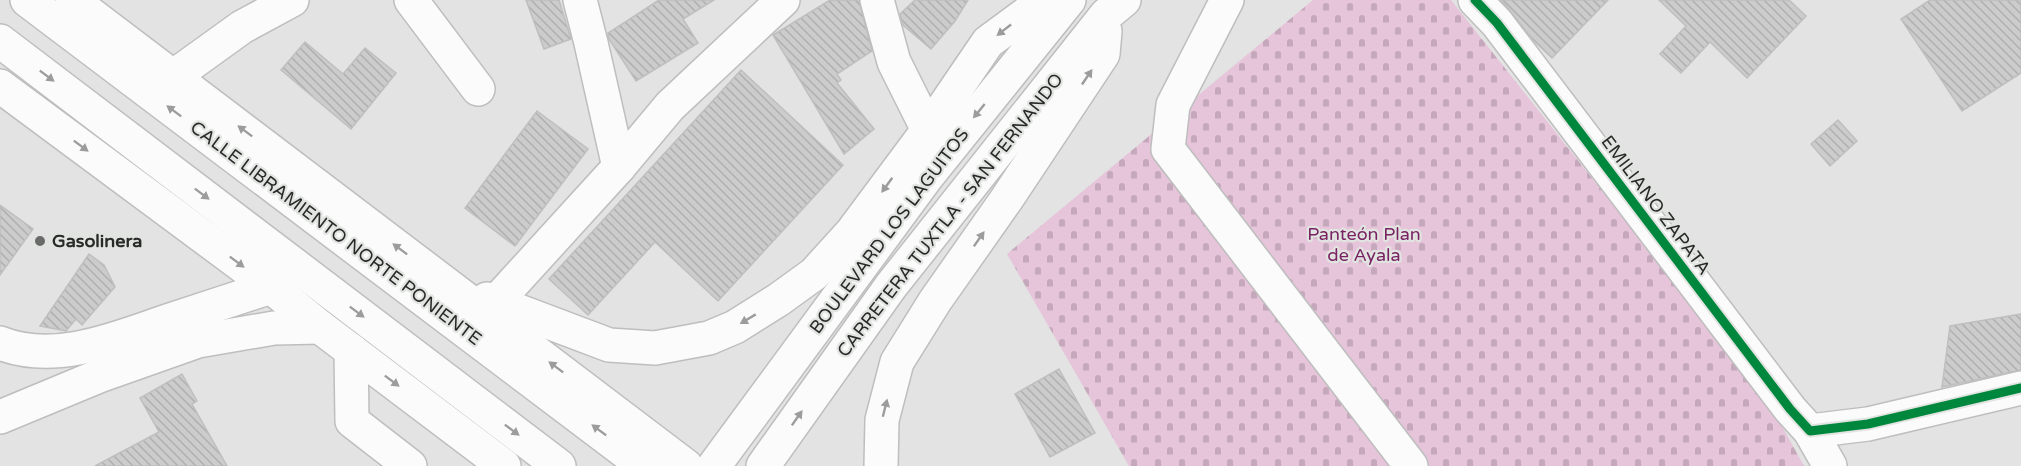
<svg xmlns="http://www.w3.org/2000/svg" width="2021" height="466" font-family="'Varela Round',sans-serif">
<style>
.cemetery{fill:url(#cemetery-stones)}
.building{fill:url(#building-back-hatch);stroke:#bebfbe;stroke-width:1.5}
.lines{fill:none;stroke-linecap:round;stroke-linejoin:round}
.minor-casing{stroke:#bdbebd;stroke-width:36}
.major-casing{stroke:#bdbebd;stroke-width:36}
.highway-casing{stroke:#bdbebd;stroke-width:36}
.minor{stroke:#fbfbfb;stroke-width:33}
.major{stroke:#fbfbfb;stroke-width:33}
.highway{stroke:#fbfbfb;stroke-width:33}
.cycleway-casing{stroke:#e1e4e1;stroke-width:13}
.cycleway{stroke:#00873e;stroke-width:9}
.oneway{fill:#9c9c9c}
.poi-dot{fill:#696a69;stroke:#e1e4e1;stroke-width:2}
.labels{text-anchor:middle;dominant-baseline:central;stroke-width:4.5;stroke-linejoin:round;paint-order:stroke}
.street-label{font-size:18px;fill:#282928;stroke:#e1e4e1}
.park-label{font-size:18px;fill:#792362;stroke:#e1e4e1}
.poi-label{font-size:18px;font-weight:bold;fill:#282928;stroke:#e1e4e1;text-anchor:start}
</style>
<defs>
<pattern id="cemetery-stones" width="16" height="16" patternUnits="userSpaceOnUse" patternTransform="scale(1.5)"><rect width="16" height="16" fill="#e6c4da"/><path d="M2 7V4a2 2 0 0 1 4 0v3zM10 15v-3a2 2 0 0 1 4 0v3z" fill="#c5a8bb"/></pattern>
<pattern id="building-back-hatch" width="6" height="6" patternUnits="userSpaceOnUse" patternTransform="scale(1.5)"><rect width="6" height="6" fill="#cbcccb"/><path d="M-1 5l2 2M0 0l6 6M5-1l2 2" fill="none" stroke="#aeafae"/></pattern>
</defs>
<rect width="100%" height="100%" fill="#e2e3e2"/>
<path class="cemetery" d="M1313,0H1451L1767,399L1804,466H1129L1007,254Z"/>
<g class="building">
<path d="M526,0H559L571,39L544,49Z"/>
<path d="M659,0H714L683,19L698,43L636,81L609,39L608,33Z"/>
<path d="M830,0H859L872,51L837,74L841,80L837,83L874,129L844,154L773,35Z"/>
<path d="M915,0H968L955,21L931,49L903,25L900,14Z"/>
<path d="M1501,0H1608L1552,58L1534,41Z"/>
<path d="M1659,0H1789L1806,16L1747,78L1710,42L1681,73L1660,54L1686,26Z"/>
<path d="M1930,0H2021V73L1962,111L1901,19Z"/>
<path d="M305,42L343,74L365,48L396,73L351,129L281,70Z"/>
<path d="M741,70L843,165L718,301L655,242L588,315L549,279Z"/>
<path d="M537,111L588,149L515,246L465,208Z"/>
<path d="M1838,120L1857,141L1830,166L1811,144Z"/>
<path d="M0,205L33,229L0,275Z"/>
<path d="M89,254L104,265L115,287L82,325L76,319L66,331L40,326Z"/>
<path d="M2021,314V370L1942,387L1950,326Z"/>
<path d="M1059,369L1095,433L1050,457L1015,394Z"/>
<path d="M182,374L197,401L192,404L227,466H95L159,432L140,398Z"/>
</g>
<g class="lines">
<defs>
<g id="minor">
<path d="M411,0L478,89"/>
<path d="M580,0L591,43L619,167"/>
<path d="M877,0L894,62L928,130"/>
<path d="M1227,0L1173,105L1168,149L1411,466"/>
<path d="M1475,0L1497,23L1790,409L1810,431L1830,466"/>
<path d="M174,76L242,27L292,0"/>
<path d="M495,303L619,167L670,106L783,0"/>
<path d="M0,343C55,365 118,338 170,320C204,309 237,298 271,287"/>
<path d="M0,417L99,376L198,341L274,328L320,327"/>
<path d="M1810,431L1868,424L2021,388"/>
</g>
<g id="major">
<path d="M72,0L686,466"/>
<path d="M0,86L271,287L320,327L504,466"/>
<path d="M487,299L609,345L655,348L709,338L735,327L778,300L814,274L852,232L928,130L988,42L1026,14L1054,0"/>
<path d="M351,350L352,421L410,466"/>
<path d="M714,466L926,178L1069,0"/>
<path d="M763,466L891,286L1106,15L1124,0"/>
<path d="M881,466L882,420L897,362L935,301L1006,200L1103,54L1105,31"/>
</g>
<g id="highway">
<path d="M27,0L644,466"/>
<path d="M0,41L559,466"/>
</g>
</defs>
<use href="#minor" class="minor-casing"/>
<use href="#major" class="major-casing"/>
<use href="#highway" class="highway-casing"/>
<use href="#minor" class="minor"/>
<use href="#major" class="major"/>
<use href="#highway" class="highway"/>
<defs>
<path id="cycleway" d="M1475,0L1497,23L1790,409L1810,431L1868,424L2021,388"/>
</defs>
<use href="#cycleway" class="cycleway-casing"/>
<use href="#cycleway" class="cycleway"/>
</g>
<defs><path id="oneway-solid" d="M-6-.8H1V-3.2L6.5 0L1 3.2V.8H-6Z" transform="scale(1.5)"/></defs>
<g class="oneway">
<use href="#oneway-solid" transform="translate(1004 30) rotate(142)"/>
<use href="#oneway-solid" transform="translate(47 76) rotate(37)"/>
<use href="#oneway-solid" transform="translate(1087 77) rotate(-56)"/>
<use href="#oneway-solid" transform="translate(174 111) rotate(-143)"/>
<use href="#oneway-solid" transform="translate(979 111) rotate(129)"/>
<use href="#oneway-solid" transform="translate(245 131) rotate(-143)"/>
<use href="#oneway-solid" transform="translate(81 146) rotate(37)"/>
<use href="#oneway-solid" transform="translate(887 185) rotate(126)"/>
<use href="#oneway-solid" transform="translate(202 194) rotate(37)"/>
<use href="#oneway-solid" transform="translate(979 239) rotate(-55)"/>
<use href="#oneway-solid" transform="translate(400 249) rotate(-143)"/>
<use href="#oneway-solid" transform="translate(237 262) rotate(37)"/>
<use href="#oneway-solid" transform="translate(357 312) rotate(37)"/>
<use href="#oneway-solid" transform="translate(748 319) rotate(149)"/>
<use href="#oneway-solid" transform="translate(556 367) rotate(-143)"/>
<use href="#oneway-solid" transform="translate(392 381) rotate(37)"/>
<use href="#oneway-solid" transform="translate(885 408) rotate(-76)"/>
<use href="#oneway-solid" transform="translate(797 418) rotate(-55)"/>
<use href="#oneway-solid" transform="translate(512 430) rotate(37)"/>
<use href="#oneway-solid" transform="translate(599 430) rotate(-143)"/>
</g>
<circle class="poi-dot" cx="40" cy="241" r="6"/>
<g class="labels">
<g class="street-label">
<text transform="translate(1656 205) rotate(53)">EMILIANO ZAPATA</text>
<text transform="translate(950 215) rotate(-52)">CARRETERA TUXTLA - SAN FERNANDO</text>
<text transform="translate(889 231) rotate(-53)">BOULEVARD LOS LAGUITOS</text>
<text transform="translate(336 233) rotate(37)">CALLE LIBRAMIENTO NORTE PONIENTE</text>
</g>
<g class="park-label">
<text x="1364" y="234">Panteón Plan<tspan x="1364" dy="21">de Ayala</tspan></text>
</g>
<g class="poi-label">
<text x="52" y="241">Gasolinera</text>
</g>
</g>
</svg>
